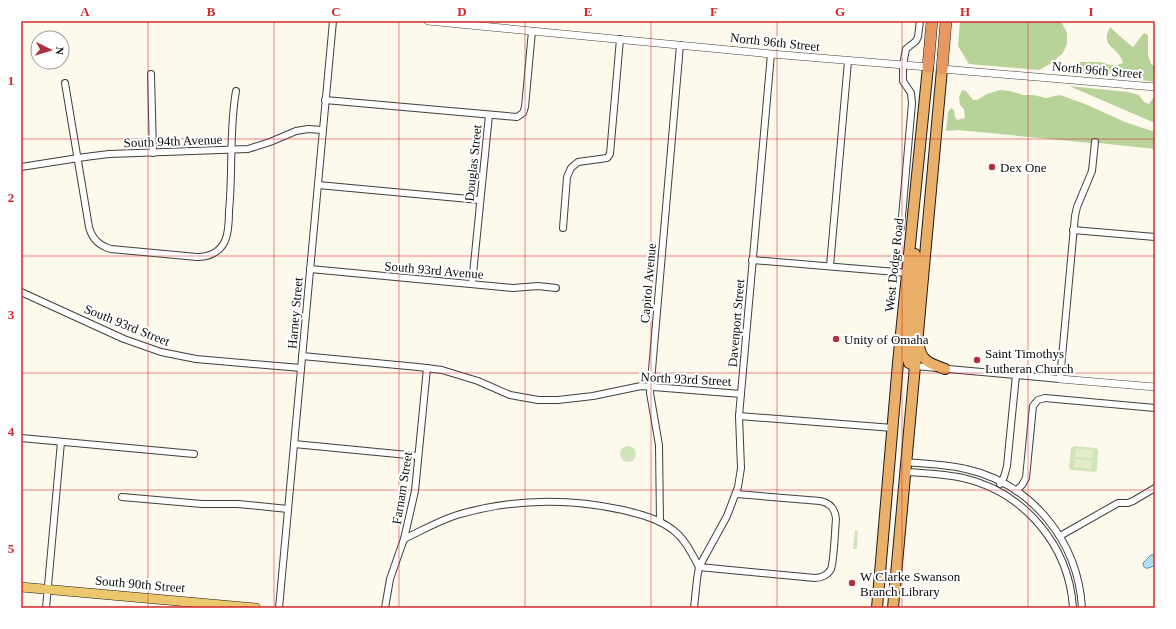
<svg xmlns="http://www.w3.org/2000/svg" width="1176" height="629" font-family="Georgia,serif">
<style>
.green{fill:#d2e4b9}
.forest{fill:#b7d39a}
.pitch{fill:#e2ecca}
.water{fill:#b5ddf0;stroke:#4395c0}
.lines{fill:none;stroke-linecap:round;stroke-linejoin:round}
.minor-casing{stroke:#3f3f3f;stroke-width:8}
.tertiary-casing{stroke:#3f3f3f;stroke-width:8}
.primary-casing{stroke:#1d1d1d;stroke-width:10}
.trunk-casing{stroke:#1d1d1d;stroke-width:12}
.motorway-casing{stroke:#1d1d1d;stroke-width:12}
.minor{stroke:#fff;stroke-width:6}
.tertiary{stroke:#fff;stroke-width:7}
.primary{stroke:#ecc76e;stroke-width:9}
.trunk{stroke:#eaaf68;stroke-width:10}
.motorway{stroke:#e79761;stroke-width:11}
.grid{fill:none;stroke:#d62828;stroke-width:1;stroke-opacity:0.55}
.poi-dot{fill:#af313d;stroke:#fff;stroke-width:1.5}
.labels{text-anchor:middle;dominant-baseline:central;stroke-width:4;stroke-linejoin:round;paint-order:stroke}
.street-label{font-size:13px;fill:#0c0c0c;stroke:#fff}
.poi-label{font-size:13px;fill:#0c0c0c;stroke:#fff;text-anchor:start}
.neatline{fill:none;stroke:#d62828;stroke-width:1.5}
.grid-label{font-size:13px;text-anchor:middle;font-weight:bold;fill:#d62828}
</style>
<rect width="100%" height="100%" fill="#fdf9ec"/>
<g class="green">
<circle cx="628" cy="454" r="8"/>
<path d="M1074,446L1096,448L1098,450L1097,470L1094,472L1071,470L1069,468L1071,448Z"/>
<path d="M855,530L858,531L857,549H853Z"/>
</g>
<g class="forest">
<path d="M960,21H1061L1067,33V44L1063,53L1053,62L1039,70L969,64L958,46Z"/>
<path d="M1110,27L1123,39L1133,47L1144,33L1148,35V55L1151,64L1155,66V82L1076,71L1074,65L1078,62H1100L1114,66L1123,63C1119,46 1099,48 1110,27Z"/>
<path d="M1069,86L1128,92L1139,95L1144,102L1149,104L1153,98H1155V123Z"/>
<path d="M962,90L966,91L973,100H977L987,94L1000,90L1010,91L1023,95H1033L1046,98L1060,95L1085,104L1125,122L1155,132V149L1099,143L1097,140H1094L1091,143L958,130L946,131L948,112L951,108L954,110L955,117L957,120L965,118L964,109L960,105L959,97Z"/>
</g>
<g class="pitch">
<path d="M1076,449L1093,450L1092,458L1075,457Z"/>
<path d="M1075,459L1092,461L1091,469L1074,467Z"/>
</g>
<path class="water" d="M1151,555H1153L1155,559V565C1150,568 1143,571 1143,563Z"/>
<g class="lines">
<defs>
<g id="minor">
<path d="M151,74L153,153"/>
<path d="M65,83L89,227C92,239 100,246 111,249L197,257C209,257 220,252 225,241C229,232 229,220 229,211C233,171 229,130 236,91"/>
<path d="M325,100L517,117L523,113L525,107L532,31"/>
<path d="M21,167L85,157L109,154L248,149L270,142L296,131L308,129L323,130"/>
<path d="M318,185L480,200"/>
<path d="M563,228L567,177L571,168L578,162L607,158L610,154L620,39"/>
<path d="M901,228L912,103L911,93L903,81V65L906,49L916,41L918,37L920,21"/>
<path d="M1073,230L1155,237"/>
<path d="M752,260L908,273"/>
<path d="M830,266L848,61"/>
<path d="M310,269L513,288L538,286L556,288"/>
<path d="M472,284L489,115"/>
<path d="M21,292L124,339L161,352L196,359L301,368"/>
<path d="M302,356L418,367L442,370L478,381L510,395L538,400H558L593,396L641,386L741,394"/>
<path d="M915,366L1060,379L1075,216L1077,207L1092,171L1095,142"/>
<path d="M739,416L893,428"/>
<path d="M21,438L194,454"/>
<path d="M294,444L418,456"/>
<path d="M906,462C926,464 947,464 966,469C1032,484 1078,541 1082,608"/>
<path d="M905,472C924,473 944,474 963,478C1024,492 1069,545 1073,608"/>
<path d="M1000,484L1004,477L1007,466L1016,375"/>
<path d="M1016,491L1022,485L1026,478L1033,406L1038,400L1045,398L1155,408"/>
<path d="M122,497L202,504H238L288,509"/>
<path d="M660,522L659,445L650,393L680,45"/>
<path d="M1060,536L1118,503H1128L1133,501L1155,488"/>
<path d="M404,539C421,531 438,521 457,515C511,499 568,498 623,510C640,514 659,519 673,530C685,539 692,554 699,567L815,578C821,578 828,575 831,569C834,561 835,529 836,519C835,508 830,503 820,501L736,494"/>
<path d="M46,608L61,442"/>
<path d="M279,608L333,21"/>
<path d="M385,608L390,579L404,539L415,491L427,368"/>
<path d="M694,608L697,579L699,567L727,516L738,487L741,468L739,416L771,54"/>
</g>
<g id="tertiary">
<path d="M428,21L771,54L928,67"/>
<path d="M942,69L1155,87"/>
<path d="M1060,379L1155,387"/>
</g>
<path id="primary" d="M21,587L256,608"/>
<g id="trunk">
<path d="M919,346C921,361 931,364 945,369"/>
<path d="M915,366L909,363L907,357L915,271V254"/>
<path d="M877,608L898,363L928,67"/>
<path d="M893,608L942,69"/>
</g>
<g id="motorway">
<path d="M928,67L932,21"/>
<path d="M942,69L946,21"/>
</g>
</defs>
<use href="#minor" class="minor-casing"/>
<use href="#tertiary" class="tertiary-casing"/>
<use href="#primary" class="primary-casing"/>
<use href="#trunk" class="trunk-casing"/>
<use href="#motorway" class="motorway-casing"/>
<use href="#minor" class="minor"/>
<use href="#tertiary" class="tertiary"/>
<use href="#primary" class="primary"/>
<use href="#trunk" class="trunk"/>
<use href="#motorway" class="motorway"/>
</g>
<path class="grid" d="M148,21V608M274,21V608M399,21V608M525,21V608M651,21V608M777,21V608M902,21V608M1028,21V608M21,139H1155M21,256H1155M21,373H1155M21,490H1155"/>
<g class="poi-dot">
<circle cx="992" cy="167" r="4"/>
<circle cx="836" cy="339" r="4"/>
<circle cx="977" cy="360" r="4"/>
<circle cx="852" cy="583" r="4"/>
</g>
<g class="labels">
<g class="street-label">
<text transform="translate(775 42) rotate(6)">North 96th Street</text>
<text transform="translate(1097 70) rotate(5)">North 96th Street</text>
<text transform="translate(173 141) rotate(-2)">South 94th Avenue</text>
<text transform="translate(473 163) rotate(-84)">Douglas Street</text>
<text transform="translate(894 265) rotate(-84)">West Dodge Road</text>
<text transform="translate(434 270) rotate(5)">South 93rd Avenue</text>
<text transform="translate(648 283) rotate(-85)">Capitol Avenue</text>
<text transform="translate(295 313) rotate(-85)">Harney Street</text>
<text transform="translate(736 323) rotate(-85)">Davenport Street</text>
<text transform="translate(127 325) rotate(22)">South 93rd Street</text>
<text transform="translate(686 379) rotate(3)">North 93rd Street</text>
<text transform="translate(402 488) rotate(-81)">Farnam Street</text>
<text transform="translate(140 584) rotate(5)">South 90th Street</text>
</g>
<g class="poi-label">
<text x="1000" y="167">Dex One</text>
<text x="844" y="339">Unity of Omaha</text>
<text x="985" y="353">Saint Timothys<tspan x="985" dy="15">Lutheran Church</tspan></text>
<text x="860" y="576">W Clarke Swanson<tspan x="860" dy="15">Branch Library</tspan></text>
</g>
</g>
<rect width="1176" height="629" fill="none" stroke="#ffffff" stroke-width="44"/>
<g transform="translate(50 50) rotate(95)"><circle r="19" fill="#ffffff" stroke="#9e9e9e"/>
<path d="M0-3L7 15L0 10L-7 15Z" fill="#af313d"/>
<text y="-6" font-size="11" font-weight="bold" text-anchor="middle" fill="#0c0c0c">N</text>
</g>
<rect x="22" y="22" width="1132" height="585" class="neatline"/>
<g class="grid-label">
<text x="85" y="16">A</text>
<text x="211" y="16">B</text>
<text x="336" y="16">C</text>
<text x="462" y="16">D</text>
<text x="588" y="16">E</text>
<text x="714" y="16">F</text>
<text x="840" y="16">G</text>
<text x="965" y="16">H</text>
<text x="1091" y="16">I</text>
<text x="11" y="85">1</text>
<text x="11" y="202">2</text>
<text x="11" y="319">3</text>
<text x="11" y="436">4</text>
<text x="11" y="553">5</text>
</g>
</svg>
